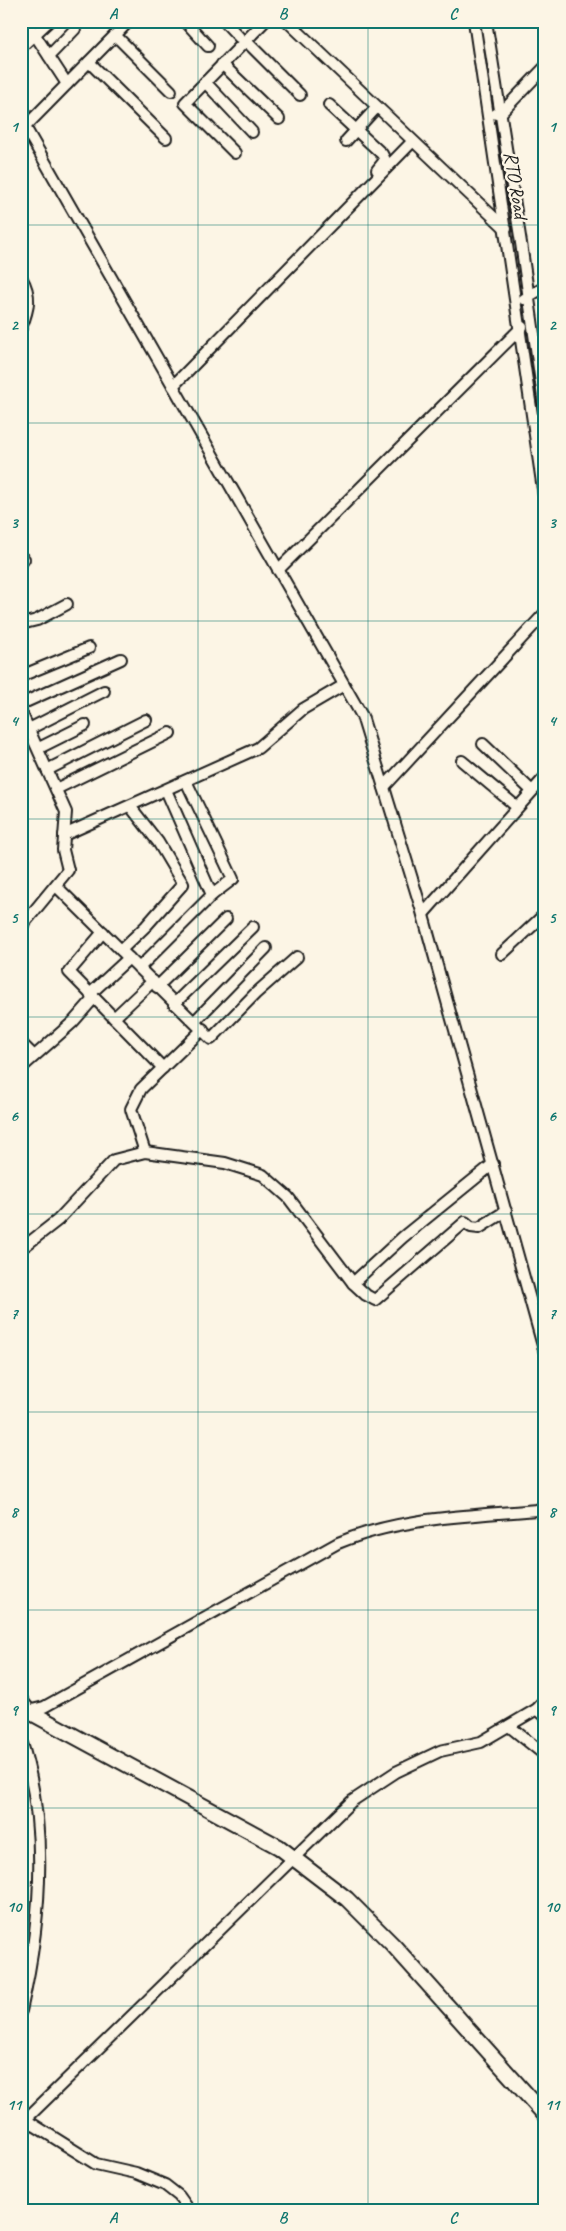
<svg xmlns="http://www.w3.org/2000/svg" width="566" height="2231" font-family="Caveat,sans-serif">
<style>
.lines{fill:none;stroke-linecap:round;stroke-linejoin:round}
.minor-casing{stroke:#1c1c1c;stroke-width:14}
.major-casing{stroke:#1c1c1c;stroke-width:18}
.minor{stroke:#fcf5e5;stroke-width:10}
.major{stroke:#fcf5e5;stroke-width:14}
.grid{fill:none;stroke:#0f766e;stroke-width:1;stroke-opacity:0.55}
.labels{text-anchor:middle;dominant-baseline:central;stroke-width:5;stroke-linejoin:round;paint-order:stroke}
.street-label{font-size:20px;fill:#1c1c1c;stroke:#fcf5e5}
.neatline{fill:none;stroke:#0f766e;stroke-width:2}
.grid-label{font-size:16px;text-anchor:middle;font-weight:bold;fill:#0f766e}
</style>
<rect width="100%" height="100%" fill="#fcf5e5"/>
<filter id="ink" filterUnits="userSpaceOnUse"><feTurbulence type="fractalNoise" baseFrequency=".02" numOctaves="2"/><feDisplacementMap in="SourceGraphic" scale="10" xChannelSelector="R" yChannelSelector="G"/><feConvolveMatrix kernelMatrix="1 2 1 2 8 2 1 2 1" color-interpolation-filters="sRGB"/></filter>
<g filter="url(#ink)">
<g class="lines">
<defs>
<g id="minor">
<path d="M26,21L67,84"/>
<path d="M185,21L208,46"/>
<path d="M224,21L239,37"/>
<path d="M287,21L506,229"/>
<path d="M474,21L545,503"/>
<path d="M486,21L521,243L545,411"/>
<path d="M115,35L171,91"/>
<path d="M246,41L300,95"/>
<path d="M21,47L49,21"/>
<path d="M49,56L75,29"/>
<path d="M89,62L166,138"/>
<path d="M222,64L279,119"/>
<path d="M205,82L252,132"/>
<path d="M329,105L382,154L385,160L377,170"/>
<path d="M496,114H500L545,67"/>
<path d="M21,120L362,716L421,908L545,1353"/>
<path d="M22,130L129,21"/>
<path d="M346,141L377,107"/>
<path d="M235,153L185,103L265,21"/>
<path d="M21,277C32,296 29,308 21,328"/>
<path d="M524,299L545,287"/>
<path d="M173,386L412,142"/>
<path d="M21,563L24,559"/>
<path d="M278,570L522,327"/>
<path d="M21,624L37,620L67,604"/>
<path d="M21,676L89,648"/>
<path d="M21,704L121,659"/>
<path d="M21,712L66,812L63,850L68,870L21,927"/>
<path d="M29,729L104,691"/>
<path d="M483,744L532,791"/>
<path d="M39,748L85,725"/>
<path d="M462,761L517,807"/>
<path d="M47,770L146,720"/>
<path d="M186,781L233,879L212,895"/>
<path d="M384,787L545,613"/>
<path d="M56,789L170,733"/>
<path d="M64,835L258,748L303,709L344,685"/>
<path d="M56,886L211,1039L255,994L297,957"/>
<path d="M423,914L545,777"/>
<path d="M103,932L69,972L114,1018"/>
<path d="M121,950L146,926L183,884L158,842L130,806"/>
<path d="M502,954L545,914"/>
<path d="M139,968L212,895L166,790"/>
<path d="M153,981L114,1018L163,1068"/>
<path d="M157,987L226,919"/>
<path d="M90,994L129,958"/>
<path d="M174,1004L253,927"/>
<path d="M195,1021L266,948"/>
<path d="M21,1043L34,1056"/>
<path d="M21,1068L73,1022L94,998"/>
<path d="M145,1152L131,1109L141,1089L203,1029"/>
<path d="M493,1164L403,1237L353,1283L366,1295L375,1300L465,1222L471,1227L479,1228L506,1211"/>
<path d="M21,1246L26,1245L58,1220L114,1160L145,1152L225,1163L263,1175L288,1197L353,1283"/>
<path d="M537,1709L545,1716"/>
<path d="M28,1711L44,1707L338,1543C399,1517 471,1516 537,1510L545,1506"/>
<path d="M509,1726L545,1755"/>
<path d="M21,1740C49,1826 41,1924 21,2011"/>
<path d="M21,2117L96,2164L136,2173L165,2185L179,2196L189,2210"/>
<path d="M26,2119L352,1801L396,1772L440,1751L481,1742L537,1709L545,1700"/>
</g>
<path id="major" d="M21,1702L28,1711L279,1847L347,1899L393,1945L545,2115"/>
</defs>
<use href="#minor" class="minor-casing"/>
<use href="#major" class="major-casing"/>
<use href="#minor" class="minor"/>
<use href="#major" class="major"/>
</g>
</g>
<path class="grid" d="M198,21V2210M368,21V2210M21,225H545M21,423H545M21,621H545M21,819H545M21,1017H545M21,1214H545M21,1412H545M21,1610H545M21,1808H545M21,2006H545"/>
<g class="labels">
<g class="street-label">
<text transform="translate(516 185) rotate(81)">RTO Road</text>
</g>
</g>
<rect width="566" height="2231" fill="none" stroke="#fcf5e5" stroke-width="55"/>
<rect x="28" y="28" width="510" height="2176" class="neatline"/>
<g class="grid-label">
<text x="113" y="19">A</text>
<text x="283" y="19">B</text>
<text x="453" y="19">C</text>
<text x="14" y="132">1</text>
<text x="552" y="132">1</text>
<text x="14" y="330">2</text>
<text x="552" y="330">2</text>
<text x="14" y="528">3</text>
<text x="552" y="528">3</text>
<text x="14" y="726">4</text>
<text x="552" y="726">4</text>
<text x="14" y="923">5</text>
<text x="552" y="923">5</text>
<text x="14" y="1121">6</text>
<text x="552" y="1121">6</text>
<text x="14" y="1319">7</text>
<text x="552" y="1319">7</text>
<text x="14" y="1517">8</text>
<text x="552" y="1517">8</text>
<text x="14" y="1715">9</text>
<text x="552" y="1715">9</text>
<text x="14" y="1912">10</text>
<text x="552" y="1912">10</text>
<text x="14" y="2110">11</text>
<text x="552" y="2110">11</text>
<text x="113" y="2223">A</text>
<text x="283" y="2223">B</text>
<text x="453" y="2223">C</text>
</g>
</svg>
